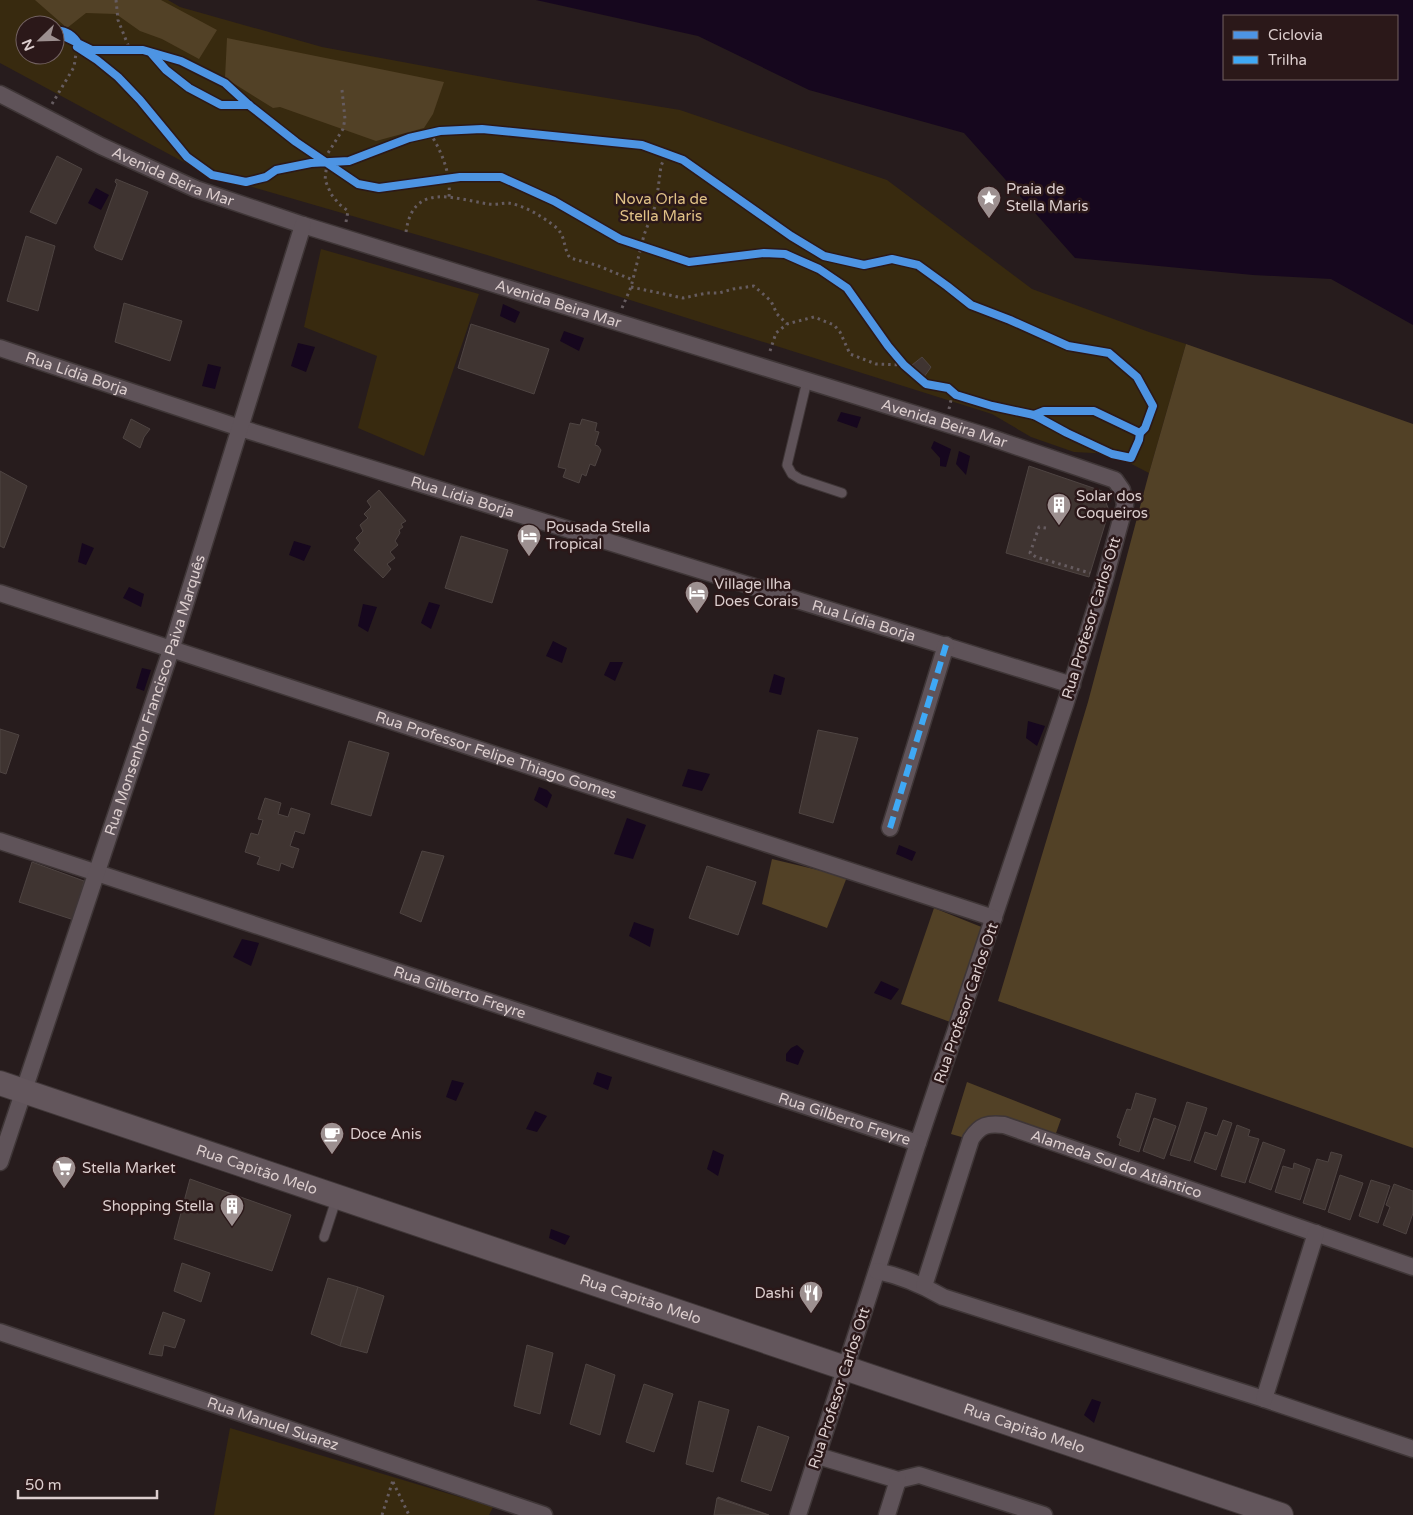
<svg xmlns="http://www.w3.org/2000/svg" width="1413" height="1515" font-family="'Varela Round',sans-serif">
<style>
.green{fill:#382a0f;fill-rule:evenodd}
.forest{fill:#524126}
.water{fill:#16071e;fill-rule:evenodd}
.building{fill:#3f3431;stroke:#4e4442}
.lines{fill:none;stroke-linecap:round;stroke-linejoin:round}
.lane-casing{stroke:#3f3637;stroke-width:11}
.street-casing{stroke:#3f3637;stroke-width:19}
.secondary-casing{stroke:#3f3637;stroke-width:26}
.path{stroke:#665c60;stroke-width:3;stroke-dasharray:2.5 4;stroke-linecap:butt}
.lane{stroke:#5f5359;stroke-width:9}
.street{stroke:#5f5359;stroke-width:16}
.secondary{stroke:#63565c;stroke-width:24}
.quiet{stroke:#3fa9f5;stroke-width:6;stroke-dasharray:12 6;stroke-linecap:butt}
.cycleway-casing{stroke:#2b1819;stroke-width:11}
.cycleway{stroke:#4d94e3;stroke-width:8}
.labels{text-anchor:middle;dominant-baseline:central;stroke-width:5;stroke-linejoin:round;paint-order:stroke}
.street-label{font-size:15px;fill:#dccece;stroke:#2b1819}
.poi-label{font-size:15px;fill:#dccece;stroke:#2b1819;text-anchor:start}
.park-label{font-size:15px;fill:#e0c186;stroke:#2b1819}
</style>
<rect width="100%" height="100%" fill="#271c1d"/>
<g class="green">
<path d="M0,0H168L180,7L322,47L516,83L680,110L887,180L1032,289L1149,332L1186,344L1149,473L1112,454L1074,452L1031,437L992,414L487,255L204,173L0,63ZM25,25H55V55H25Z"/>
<path d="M321,249L479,294L424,456L358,428L377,356L304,327Z"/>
<path d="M230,1428L493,1507L489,1515H214Z"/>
</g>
<g class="forest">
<path d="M35,0H161L217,30L199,59L162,39L140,31L116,14L86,13L67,28Z"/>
<path d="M227,38L444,82L433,114L424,128L376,141L280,107L273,108L225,78Z"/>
<path d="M1186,344L1413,424V1148L998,1001L1088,702L1149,473Z"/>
<path d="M772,859L847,877L827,928L762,904Z"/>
<path d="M934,908L984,928L953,1023L901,1004Z"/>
<path d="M967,1082L1061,1119L1055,1136L986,1117L965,1138L951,1134Z"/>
</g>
<g class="water">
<path d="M536,0H1413V325L1331,279L1253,275L1075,258L964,133L809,90L698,36ZM1224,16H1397V79H1224Z"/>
<path d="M96,188L109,195L101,210L88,203Z"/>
<path d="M503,304L520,312L515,323L500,316Z"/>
<path d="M564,331L584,338L579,351L560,341Z"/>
<path d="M298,343L315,347L306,372L291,366Z"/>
<path d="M208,364L221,367L215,389L202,386Z"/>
<path d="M841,412L861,417L857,428L837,421Z"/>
<path d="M934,441L951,449L946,467L940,466V458L931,448Z"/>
<path d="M959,451L970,456L966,475L956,464Z"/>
<path d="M294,541L311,546L304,561L289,555Z"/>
<path d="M82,543L94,548L86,565L78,562Z"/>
<path d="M129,587L144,594L141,607L123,598Z"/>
<path d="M429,602L440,605L431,629L421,623Z"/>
<path d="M363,604L377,607L368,632L358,626Z"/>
<path d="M553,641L567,648L562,663L546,656Z"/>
<path d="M610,662H623L615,681L604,675Z"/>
<path d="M142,668L151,670L144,691L136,688Z"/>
<path d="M774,674L785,678L781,695L769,692Z"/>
<path d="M1028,721L1045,726L1037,746L1026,738Z"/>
<path d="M688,769L710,774L702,791L682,786Z"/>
<path d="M539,787L547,790L552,795L547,808L534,800Z"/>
<path d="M627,818L646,825L633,859L614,854Z"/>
<path d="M899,845L916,852L912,861L896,854Z"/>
<path d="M634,922L654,929L650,947L629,936Z"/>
<path d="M242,939L259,943L251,966L233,957Z"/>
<path d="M881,981L899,989L891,1000L874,993Z"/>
<path d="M797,1045L804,1051L798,1065L786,1061V1054L791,1048Z"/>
<path d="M597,1072L612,1077L608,1090L593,1084Z"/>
<path d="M452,1080L464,1083L456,1101L446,1097Z"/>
<path d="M535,1111L547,1116L537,1132L526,1129Z"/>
<path d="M713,1150L724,1155L718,1176L707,1169Z"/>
<path d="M551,1229L570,1236L565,1245L549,1238Z"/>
<path d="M1092,1399L1101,1402L1094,1423L1084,1415Z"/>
</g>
<g class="building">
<path d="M57,156L82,169L56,224L30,212Z"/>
<path d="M116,179L148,192L122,260L96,250L94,247L117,184L115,182Z"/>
<path d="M26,236L55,246L38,311L7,301Z"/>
<path d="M124,303L182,321L170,361L115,342Z"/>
<path d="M471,324L549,349L534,394L458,368Z"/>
<path d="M922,357L931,367L924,377L912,365Z"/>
<path d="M131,419L150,429L144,437L140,448L123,438Z"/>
<path d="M582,419L597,423L595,431L599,432L595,445L598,446L601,450L595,466L590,464L586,476L582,474L579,483L563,477L566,469L558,467L570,423L580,425Z"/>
<path d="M1029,466L1102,491L1109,511L1089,577L1006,553Z"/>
<path d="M0,471L27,486L4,548L0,546Z"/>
<path d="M379,490L406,521L401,524L403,527L399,530L400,533L395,541L398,545L390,552L395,558L387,564L391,569L383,578L354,550L360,543L356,538L363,531L360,525L368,518L364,514L371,507L367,501Z"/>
<path d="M461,536L508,550L492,603L445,588Z"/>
<path d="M0,729L19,735L6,774L0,772Z"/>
<path d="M818,730L858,738L833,823L799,813Z"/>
<path d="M349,741L389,753L371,816L331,804Z"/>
<path d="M265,798L281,803L278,814L288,817L291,808L310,814L304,834L295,831L290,846L299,849L293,868L281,863L279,871L257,864L260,857L245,852L251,833L258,835L263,820L258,819Z"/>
<path d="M422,851L444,856L421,922L400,913Z"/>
<path d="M32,862L84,881L74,920L19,902Z"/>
<path d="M707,866L756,882L738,935L689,918Z"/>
<path d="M1136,1093L1156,1099L1139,1152L1119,1145L1121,1139L1117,1137L1127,1109L1131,1110Z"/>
<path d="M1187,1102L1207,1108L1190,1161L1170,1155Z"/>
<path d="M1154,1118L1176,1126L1164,1159L1143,1151Z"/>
<path d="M1223,1120L1232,1123L1216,1170L1194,1162L1205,1132L1217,1136Z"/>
<path d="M1237,1125L1250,1130L1248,1136L1259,1139L1245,1183L1221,1176Z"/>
<path d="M1263,1142L1285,1150L1271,1190L1249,1182Z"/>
<path d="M1331,1152L1342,1155L1325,1210L1303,1203L1317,1159L1328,1162Z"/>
<path d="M1294,1163L1310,1169L1300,1200L1275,1192L1283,1166L1293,1169Z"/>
<path d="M1340,1175L1363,1183L1350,1220L1328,1212Z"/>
<path d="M190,1179L291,1215L272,1271L174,1239Z"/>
<path d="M1371,1180L1390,1186L1378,1223L1359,1216Z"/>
<path d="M1394,1184L1413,1191V1213L1406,1234L1383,1225L1390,1207L1386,1205Z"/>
<path d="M182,1263L210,1273L201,1302L174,1291Z"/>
<path d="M328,1278L358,1287L340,1346L311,1334Z"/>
<path d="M358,1287L384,1296L367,1353L340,1346Z"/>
<path d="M163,1312L185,1320L175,1348L164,1345L162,1356L149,1354Z"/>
<path d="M527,1345L553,1353L540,1414L514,1406Z"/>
<path d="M586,1364L615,1375L600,1435L570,1424Z"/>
<path d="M644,1384L673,1394L654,1452L626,1442Z"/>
<path d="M699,1401L729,1410L713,1472L686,1464Z"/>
<path d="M758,1426L789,1437L771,1491L741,1481Z"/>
<path d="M718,1497L769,1515H715Z"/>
<path d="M717,1498L768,1515H714Z"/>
</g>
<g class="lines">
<defs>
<g id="lane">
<path d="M807,381L787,465L792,474L800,479L842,493"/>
<path d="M324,1237L337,1197"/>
</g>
<g id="street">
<path id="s1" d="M0,94L101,146L196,189L303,225L983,435L1115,480L1122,490L1125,505L1105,578L1065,705L918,1143L798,1515"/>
<path id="s2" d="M0,348L240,428L1072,685"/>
<path id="s3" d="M0,593L994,918"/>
<path d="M890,828L946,645"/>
<path id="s4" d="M0,841L918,1143"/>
<path id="s5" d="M0,1162L171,650L303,225"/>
<path d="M877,1271C901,1276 922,1285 943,1297L1264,1399L1413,1449"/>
<path id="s6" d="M924,1286L971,1139C980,1125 988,1123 1004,1125L1413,1267"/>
<path id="s7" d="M0,1332L544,1515"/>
<path d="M1264,1399L1316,1233"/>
<path d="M818,1456L898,1480L919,1475L1044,1515"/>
<path d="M887,1515L898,1480"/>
</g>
<g id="secondary">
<path id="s8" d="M0,1083L1281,1515"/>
</g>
</defs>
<use href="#lane" class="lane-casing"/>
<use href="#street" class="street-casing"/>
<use href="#secondary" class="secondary-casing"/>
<g class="path">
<path d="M116,0L118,20L130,50"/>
<path d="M342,90L345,119L343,129L328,153L325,180L331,194L339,204L348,211L346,222"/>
<path d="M52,104L74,67L77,47"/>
<path d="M430,133C442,152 451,174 449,197"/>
<path d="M406,232C413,181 454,199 489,204C495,205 501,203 508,203C523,205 540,215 553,225C567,235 562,246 570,258L596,265L633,280"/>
<path d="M631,287L683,298L707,293H719L733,289L754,286L771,301L777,314L787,324"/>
<path d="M622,308L631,287L644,235L656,204L661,166L666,154"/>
<path d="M770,351L776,333L787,324L814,317L834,325L840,332L850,354L876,364L904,365"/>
<path d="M949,409L953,391"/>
<path d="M1046,528L1039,527L1030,553L1036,557L1090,573"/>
<path d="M393,1482L409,1515"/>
<path d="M382,1515L393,1480"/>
</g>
<use href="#lane" class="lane"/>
<use href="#street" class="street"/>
<use href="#secondary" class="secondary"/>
<path class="quiet" d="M890,828L946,645"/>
<defs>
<g id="cycleway">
<path d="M55,31C65,29 74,36 79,45L77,47L97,60L118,77L140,100L187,157L212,175L246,182L266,177L276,170L311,163L349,161L409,138L440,131L482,129L642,145L683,160L791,236L824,256L864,265L892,259L918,265L947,286L971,305L1010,320L1068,346L1109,353L1137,377L1153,406L1145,428L1140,433L1139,440L1131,458L1112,454L1067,433L1034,415L992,406L956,395L948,388L926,384L904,365L888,346L847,288L819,269L785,254L764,253L689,262L620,239L554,201L501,177H460L379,188L358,184L296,142L249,105L225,83L181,61L143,50H92L55,32"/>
<path d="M152,54L166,70L189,88L221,105H249"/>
<path d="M1034,415L1044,411H1094L1140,433"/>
</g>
</defs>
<use href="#cycleway" class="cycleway-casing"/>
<use href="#cycleway" class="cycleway"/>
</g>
<defs>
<symbol id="sight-pin" viewBox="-11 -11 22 30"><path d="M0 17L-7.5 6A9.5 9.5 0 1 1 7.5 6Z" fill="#9d9090" stroke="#2b1819"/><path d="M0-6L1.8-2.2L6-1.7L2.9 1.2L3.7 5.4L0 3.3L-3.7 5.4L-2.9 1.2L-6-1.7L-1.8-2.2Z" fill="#fff"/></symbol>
<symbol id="building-pin" viewBox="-11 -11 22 30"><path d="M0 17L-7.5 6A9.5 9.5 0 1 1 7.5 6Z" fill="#9d9090" stroke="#2b1819"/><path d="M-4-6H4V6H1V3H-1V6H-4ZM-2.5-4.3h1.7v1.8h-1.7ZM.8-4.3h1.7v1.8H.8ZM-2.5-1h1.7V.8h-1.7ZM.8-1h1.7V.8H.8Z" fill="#fff"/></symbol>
<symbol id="hotel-pin" viewBox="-11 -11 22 30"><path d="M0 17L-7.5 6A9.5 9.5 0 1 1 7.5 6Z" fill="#9d9090" stroke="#2b1819"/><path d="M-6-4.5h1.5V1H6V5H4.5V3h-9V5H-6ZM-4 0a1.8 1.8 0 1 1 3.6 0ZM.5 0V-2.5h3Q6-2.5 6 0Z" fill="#fff"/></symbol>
<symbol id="cafe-pin" viewBox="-11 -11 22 30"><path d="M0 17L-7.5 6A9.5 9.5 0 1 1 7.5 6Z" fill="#9d9090" stroke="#2b1819"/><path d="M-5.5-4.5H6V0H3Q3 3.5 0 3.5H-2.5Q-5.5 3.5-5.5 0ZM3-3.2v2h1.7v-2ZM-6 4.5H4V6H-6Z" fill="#fff"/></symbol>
<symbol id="supermarket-pin" viewBox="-11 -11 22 30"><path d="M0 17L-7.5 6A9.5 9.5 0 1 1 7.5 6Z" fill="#9d9090" stroke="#2b1819"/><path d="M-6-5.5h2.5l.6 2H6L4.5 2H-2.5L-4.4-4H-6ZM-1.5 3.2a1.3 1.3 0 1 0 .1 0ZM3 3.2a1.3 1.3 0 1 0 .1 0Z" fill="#fff"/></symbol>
<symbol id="restaurant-pin" viewBox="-11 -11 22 30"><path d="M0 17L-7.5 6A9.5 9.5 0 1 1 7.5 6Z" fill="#9d9090" stroke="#2b1819"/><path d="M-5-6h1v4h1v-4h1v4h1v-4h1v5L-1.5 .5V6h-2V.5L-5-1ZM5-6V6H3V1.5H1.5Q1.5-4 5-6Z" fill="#fff"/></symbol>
</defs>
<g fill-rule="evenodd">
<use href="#sight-pin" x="975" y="184" width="28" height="38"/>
<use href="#building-pin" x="1045" y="491" width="28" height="38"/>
<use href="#hotel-pin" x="515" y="522" width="28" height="38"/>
<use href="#hotel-pin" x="683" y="579" width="28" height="38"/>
<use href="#cafe-pin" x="318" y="1120" width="28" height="38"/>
<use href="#supermarket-pin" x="50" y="1154" width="28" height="38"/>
<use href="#building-pin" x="218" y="1192" width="28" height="38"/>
<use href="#restaurant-pin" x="797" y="1279" width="28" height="38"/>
</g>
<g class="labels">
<g class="street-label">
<text stroke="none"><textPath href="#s1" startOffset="192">Avenida Beira Mar</textPath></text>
<text stroke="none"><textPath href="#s1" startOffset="598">Avenida Beira Mar</textPath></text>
<text stroke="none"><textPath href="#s2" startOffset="81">Rua Lídia Borja</textPath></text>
<text stroke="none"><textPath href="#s1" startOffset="1002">Avenida Beira Mar</textPath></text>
<text stroke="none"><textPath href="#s2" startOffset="486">Rua Lídia Borja</textPath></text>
<text transform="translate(1091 618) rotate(-73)">Rua Profesor Carlos Ott</text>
<text stroke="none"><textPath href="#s2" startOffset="906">Rua Lídia Borja</textPath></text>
<text stroke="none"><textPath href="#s5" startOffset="492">Rua Monsenhor Francisco Paiva Marquês</textPath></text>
<text stroke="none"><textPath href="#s3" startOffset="522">Rua Professor Felipe Thiago Gomes</textPath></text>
<text stroke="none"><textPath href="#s4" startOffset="484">Rua Gilberto Freyre</textPath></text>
<text transform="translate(966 1003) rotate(-71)">Rua Profesor Carlos Ott</text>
<text stroke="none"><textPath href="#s4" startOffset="889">Rua Gilberto Freyre</textPath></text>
<text stroke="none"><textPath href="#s6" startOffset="312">Alameda Sol do Atlântico</textPath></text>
<text stroke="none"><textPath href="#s8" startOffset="271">Rua Capitão Melo</textPath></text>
<text stroke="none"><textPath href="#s8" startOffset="676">Rua Capitão Melo</textPath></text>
<text transform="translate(839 1388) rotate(-72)">Rua Profesor Carlos Ott</text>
<text stroke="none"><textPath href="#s7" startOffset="288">Rua Manuel Suarez</textPath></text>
<text stroke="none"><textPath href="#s8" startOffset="1081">Rua Capitão Melo</textPath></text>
</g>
<g class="poi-label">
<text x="1006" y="189">Praia de<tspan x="1006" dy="17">Stella Maris</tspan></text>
<text x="1076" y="496">Solar dos<tspan x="1076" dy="17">Coqueiros</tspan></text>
<text x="546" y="527">Pousada Stella<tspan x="546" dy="17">Tropical</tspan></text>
<text x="714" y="584">Village Ilha<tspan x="714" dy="17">Does Corais</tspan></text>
<text x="350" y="1134">Doce Anis</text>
<text x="82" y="1168">Stella Market</text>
<text x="214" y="1206" text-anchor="end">Shopping Stella</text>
<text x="794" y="1293" text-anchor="end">Dashi</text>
</g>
<g class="park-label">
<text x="661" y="199">Nova Orla de<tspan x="661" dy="17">Stella Maris</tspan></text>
</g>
</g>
<rect x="1223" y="15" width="175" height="65" fill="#2b1819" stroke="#726161"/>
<rect x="1233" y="31" width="25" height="8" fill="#4d94e3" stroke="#726161"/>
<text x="1268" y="40" font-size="15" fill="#dccece">Ciclovia</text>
<rect x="1233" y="56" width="25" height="8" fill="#3fa9f5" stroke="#726161"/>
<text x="1268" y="65" font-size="15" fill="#dccece">Trilha</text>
<g transform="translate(40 40) rotate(247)"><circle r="24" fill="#2b1819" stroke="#726161"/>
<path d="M0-4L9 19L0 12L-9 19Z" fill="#9d9090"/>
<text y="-8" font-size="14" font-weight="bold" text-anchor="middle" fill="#dccece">N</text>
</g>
<path d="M18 1490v8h139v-8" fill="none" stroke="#dccece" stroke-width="2.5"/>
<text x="25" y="1490" font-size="15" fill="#dccece" stroke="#2b1819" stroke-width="4" paint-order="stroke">50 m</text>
</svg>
